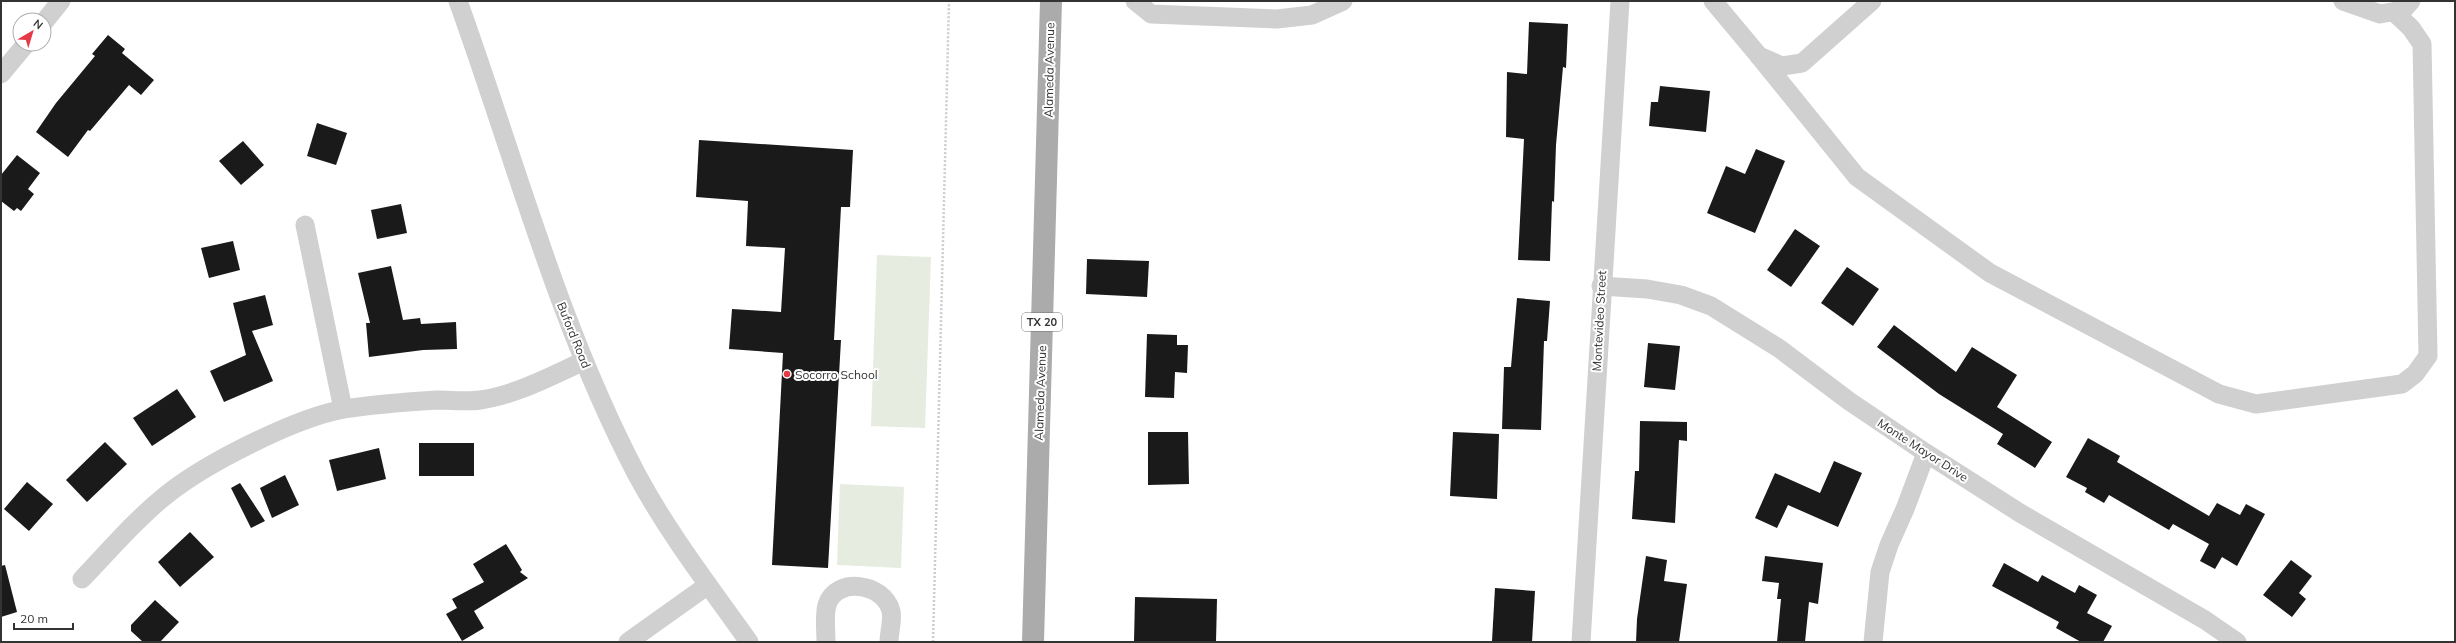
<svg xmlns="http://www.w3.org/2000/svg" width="2456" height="643" font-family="Mulish,sans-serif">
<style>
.green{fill:#e6ecdf}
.building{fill:#1a1a1a}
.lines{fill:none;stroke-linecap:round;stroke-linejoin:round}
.path{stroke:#cdcdcd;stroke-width:2.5;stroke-dasharray:2 2;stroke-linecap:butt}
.minor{stroke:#d0d0d0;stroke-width:19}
.major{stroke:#ababab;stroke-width:22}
.poi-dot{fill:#e63946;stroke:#fff;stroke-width:1.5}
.labels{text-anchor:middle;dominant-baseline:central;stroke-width:4;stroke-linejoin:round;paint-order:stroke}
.shield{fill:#fff;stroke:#707070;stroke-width:1}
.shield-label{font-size:11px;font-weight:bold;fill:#333}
.street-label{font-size:12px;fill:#333;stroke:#fff}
.poi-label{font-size:12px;fill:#333;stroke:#fff;text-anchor:start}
</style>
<rect width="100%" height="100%" fill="#fff"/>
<g class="green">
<path d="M877,255L931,257L925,428L871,426Z"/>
<path d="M840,484L904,487L901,568L837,565Z"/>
</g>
<g class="building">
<path d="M1529,22L1568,24L1566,68L1563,67L1556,145L1554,202L1552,201L1550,261L1518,260L1524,139L1506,137L1507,72L1527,74Z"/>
<path d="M108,35L125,49L122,53L154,80L141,95L129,85L90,131L88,130L68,157L36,132L56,103L95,56L92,54Z"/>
<path d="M1660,86L1710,91L1706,132L1649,126L1651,102H1658Z"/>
<path d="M317,123L347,133L336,165L307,156Z"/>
<path d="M699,140L853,150L850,207H841L834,340H841L828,568L772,565L783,353L729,349L732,309L781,312L785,248L746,246L748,201L696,197Z"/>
<path d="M243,141L264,165L241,185L219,161Z"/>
<path d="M1756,149L1785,161L1755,233L1707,213L1726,166L1745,174Z"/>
<path d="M17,155L40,173L28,189L34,194L21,211L17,208L14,211L1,201V175Z"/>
<path d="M401,204L407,233L377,239L371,210Z"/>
<path d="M1795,229L1820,246L1791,287L1767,270Z"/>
<path d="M233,241L240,270L209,278L201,248Z"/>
<path d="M1087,259L1149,261L1147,297L1086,294Z"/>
<path d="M391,266L403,320L420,318L421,324L456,322L457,349L423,350L369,357L366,323H370L358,273Z"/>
<path d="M1847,267L1879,289L1853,326L1821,303Z"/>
<path d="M265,295L273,325L252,331L273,381L224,402L210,371L246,355L233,303Z"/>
<path d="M1517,298L1550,301L1547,341H1544L1541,430L1502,429L1504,367H1511Z"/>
<path d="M1894,325L1956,372L1972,347L2017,375L1997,407L2052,442L2035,468L1997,444L2003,434L1939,394L1877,347Z"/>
<path d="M1147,334L1177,335V345H1188L1187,373L1175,372L1174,398L1145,397Z"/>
<path d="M1648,343L1680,346L1675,390L1644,387Z"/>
<path d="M177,389L196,417L152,446L133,418Z"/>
<path d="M1640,421L1687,422V441L1679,440L1675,523L1632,519L1635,471H1639Z"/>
<path d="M1148,432H1188L1189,484L1148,485Z"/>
<path d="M1453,432L1499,434L1497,499L1450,496Z"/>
<path d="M2088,438L2120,456L2117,462L2209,516L2217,503L2240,515L2246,504L2265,514L2237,566L2222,557L2215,569L2200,561L2209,544L2173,524L2169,530L2109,495L2104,503L2085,492L2087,488L2066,477Z"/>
<path d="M105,442L127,464L87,502L66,480Z"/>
<rect x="419" y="443" width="55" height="33"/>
<path d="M379,448L386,479L337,491L329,460Z"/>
<path d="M1834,461L1862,473L1838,527L1788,505L1777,528L1755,518L1775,473L1820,493Z"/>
<path d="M285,475L299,505L272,518L260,488Z"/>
<path d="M27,482L53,504L29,531L4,509Z"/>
<path d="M240,483L265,521L251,528L231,488Z"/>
<path d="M190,532L214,557L180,587L158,562Z"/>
<path d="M506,544L522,570L520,572L528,578L474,611L484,628L462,641L446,614L457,608L452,599L484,582L473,564Z"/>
<path d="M1646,556L1667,560L1664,581L1687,584L1679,642H1636L1637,619Z"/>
<path d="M1765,556L1823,563L1818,604L1809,602L1805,642H1777L1781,599H1777L1779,583L1762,581Z"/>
<path d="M2291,560L2312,576L2299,593L2306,599L2292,617L2263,595Z"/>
<path d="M2004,563L2038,582L2042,575L2075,593L2079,585L2097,595L2087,613L2112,626L2103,642H2081L2056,628L2059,622L1992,586Z"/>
<path d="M5,565L17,612L1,617V566Z"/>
<path d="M1495,588L1535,591L1532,642L1492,641Z"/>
<path d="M1135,597L1217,599L1216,642H1134Z"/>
<path d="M155,600L179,622L160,642H143L131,631V625Z"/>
</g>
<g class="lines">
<path class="path" d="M933,642L949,1"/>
<g class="minor">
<path d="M458,1C515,159 558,324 636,473C668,533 710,587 749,642"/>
<path d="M1135,1L1151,14L1277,19L1312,15L1343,1"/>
<path d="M1713,1L1759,56L1782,66L1802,63L1872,1"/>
<path d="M2343,1L2380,14L2403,10L2411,1"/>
<path d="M44,22L61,1"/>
<path d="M1759,56L1857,177L1990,273L2219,394L2256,404L2402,384L2415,374L2428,356L2422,44L2411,28L2394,12"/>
<path d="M1,74L26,44"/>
<path d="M305,225L343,409"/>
<path d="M1601,286L1647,289L1681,295L1711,306L1780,349L1849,401L1926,453L2020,513L2205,620L2237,642"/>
<path d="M82,579C109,551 135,520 165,496C204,464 295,418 344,409C375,404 406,402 437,400C451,400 466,402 480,400C516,395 551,376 584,361"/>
<path d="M628,642L708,585"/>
<path d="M826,642C826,631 824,615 827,605C836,576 884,583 891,611C893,620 889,633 889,642"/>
<path d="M1581,642L1620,1"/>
<path d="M1873,642L1880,572L1889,545L1905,509L1926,453"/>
</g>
<path class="major" d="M1033,642L1051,1"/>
</g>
<circle class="poi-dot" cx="787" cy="374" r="4"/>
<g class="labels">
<rect class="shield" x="1022" y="313" width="40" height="18" rx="3"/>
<g class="shield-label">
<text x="1042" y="322">TX 20</text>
</g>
<g class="street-label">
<text transform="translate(1049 70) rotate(-89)">Alameda Avenue</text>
<text transform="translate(1599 321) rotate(-87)">Montevideo Street</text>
<text transform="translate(574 335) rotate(68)">Buford Road</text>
<text transform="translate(1040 393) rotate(-88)">Alameda Avenue</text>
<text transform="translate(1923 450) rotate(33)">Monte Mayor Drive</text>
</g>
<g class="poi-label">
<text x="795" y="374">Socorro School</text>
</g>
</g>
<rect width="2456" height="643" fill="none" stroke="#333333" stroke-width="4"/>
<g transform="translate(32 32) rotate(38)"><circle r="19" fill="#ffffff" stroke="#adadad"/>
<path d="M0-3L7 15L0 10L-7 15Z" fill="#e63946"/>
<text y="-6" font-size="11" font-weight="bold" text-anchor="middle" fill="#333333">N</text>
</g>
<path d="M14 623v6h59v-6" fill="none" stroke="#333333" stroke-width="2"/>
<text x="20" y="623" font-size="12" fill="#333333" stroke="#ffffff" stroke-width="3" paint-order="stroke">20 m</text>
</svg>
